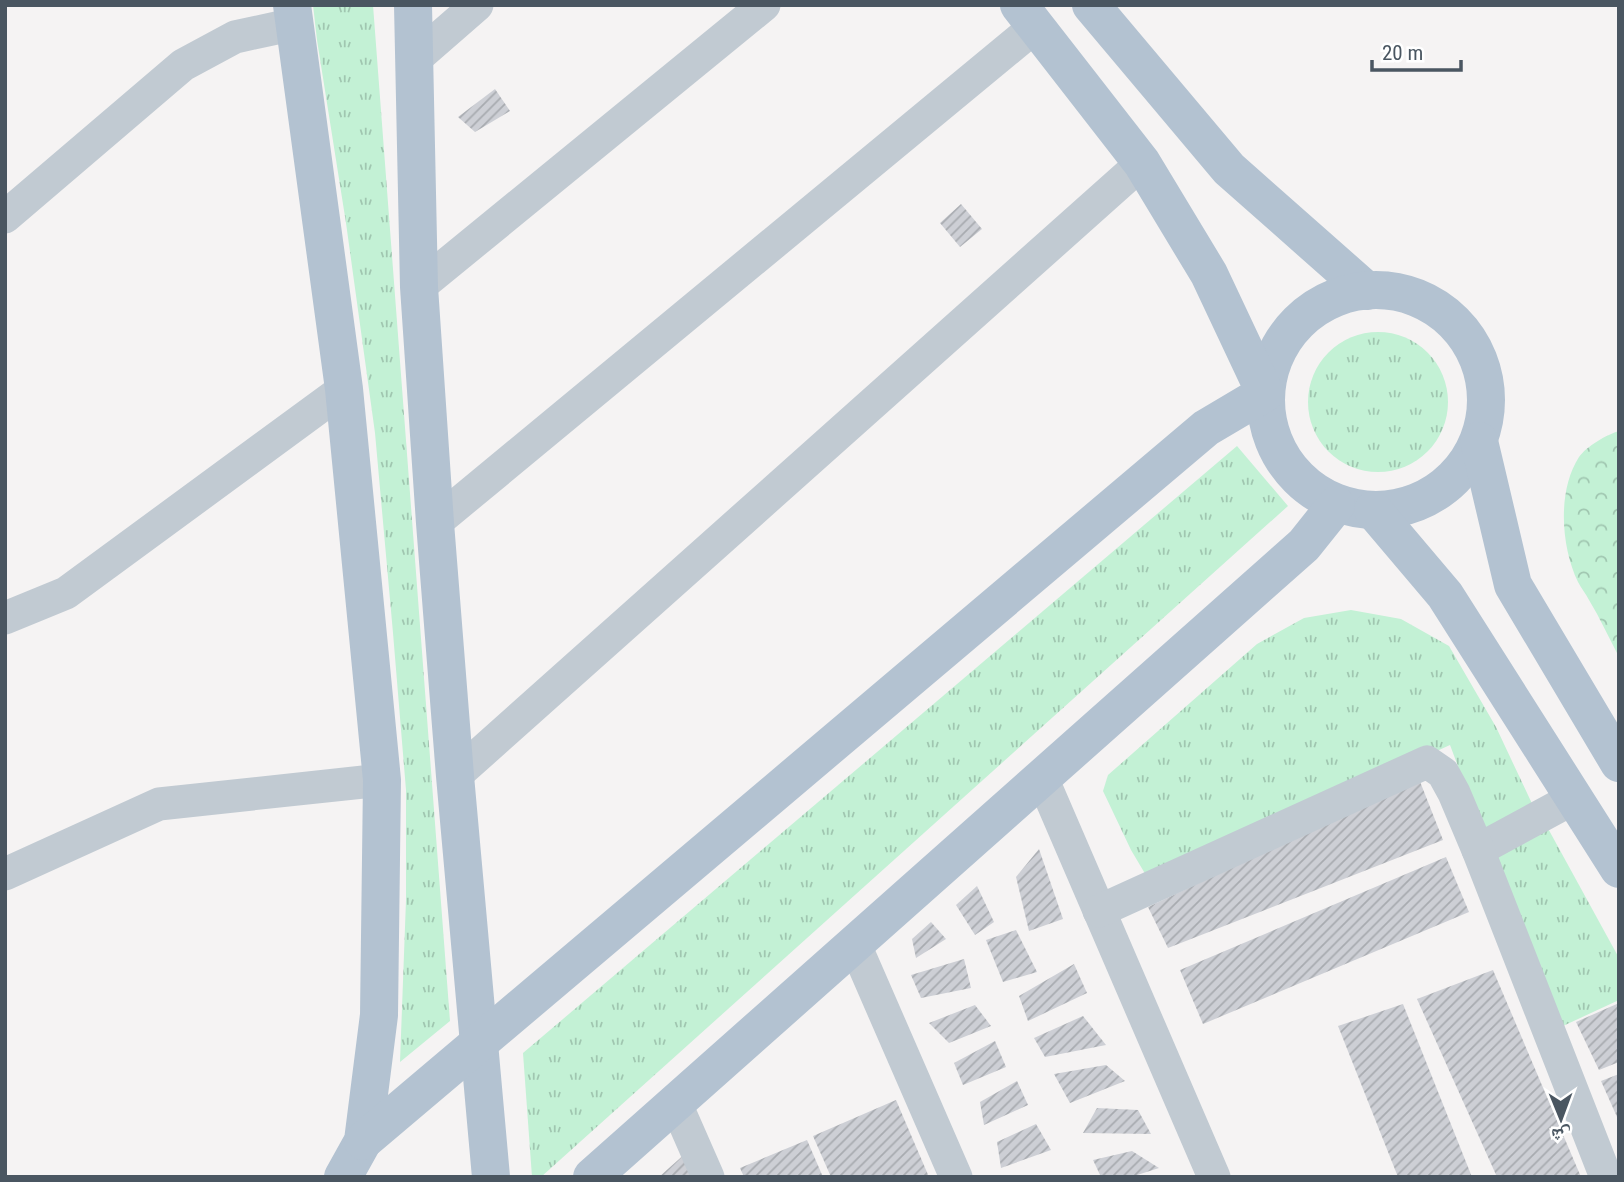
<svg xmlns="http://www.w3.org/2000/svg" width="1624" height="1182" font-family="'Roboto Condensed','Noto Naskh Arabic',sans-serif">
<style>
.grass{fill:url(#grass-tufts)}
.forest{fill:url(#forest-crowns)}
.building{fill:url(#building-hatch)}
.lines{fill:none;stroke-linecap:round;stroke-linejoin:round}
.minor{stroke:#c1cad2;stroke-width:33}
.major{stroke:#b3c2d1;stroke-width:38}
</style>
<defs>
<pattern id="grass-tufts" width="24" height="20" patternUnits="userSpaceOnUse" patternTransform="scale(1.75)"><rect width="24" height="20" fill="#c3f1d5"/><path d="M3 7l-1-3M5 7V3M7 7l1-3M15 17l-1-3M17 17v-4M19 17l1-3" fill="none" stroke="#a0c6b0"/></pattern>
<pattern id="forest-crowns" width="20" height="18" patternUnits="userSpaceOnUse" patternTransform="scale(1.75)"><rect width="20" height="18" fill="#c3f1d5"/><path d="M2 6a3 3 0 1 1 6 0M12 15a3 3 0 1 1 6 0" fill="none" stroke="#a0c6b0"/></pattern>
<pattern id="building-hatch" width="6" height="6" patternUnits="userSpaceOnUse" patternTransform="scale(1.75)"><rect width="6" height="6" fill="#cdcfd5"/><path d="M-1 1l2-2M0 6l6-6M5 7l2-2" fill="none" stroke="#a8abb0"/></pattern>
</defs>
<rect width="100%" height="100%" fill="#f5f3f3"/>
<g class="grass">
<path d="M313,5H373L450,1021L400,1062L406,900V790L393,633L375,433L346,223L317,40Z"/>
<circle cx="1378" cy="402" r="70"/>
<path d="M1237,446L1288,506L541,1177H532L523,1053Z"/>
<path d="M1351,610L1401,619L1449,646L1496,727L1535,810L1485,838L1450,745L1150,882L1131,850L1103,791L1108,775L1257,644L1304,618Z"/>
<path d="M1545,823L1619,958V1000L1563,1026L1489,854Z"/>
</g>
<path class="forest" d="M1619,431V657C1609,638 1600,618 1589,600C1586,594 1581,588 1578,582C1561,547 1557,491 1579,457C1587,446 1606,435 1619,431Z"/>
<g class="building">
<path d="M495,89L510,111L475,132L458,117Z"/>
<path d="M961,204L982,229L960,247L940,223Z"/>
<path d="M1419,779L1443,840L1168,948L1148,907Z"/>
<path d="M1039,849L1063,919L1029,931L1016,877Z"/>
<path d="M1446,857L1469,912L1203,1024L1180,970Z"/>
<path d="M977,886L994,922L975,935L956,905Z"/>
<path d="M931,922L946,939L916,958L912,939Z"/>
<path d="M1016,930L1037,972L1003,982L986,940Z"/>
<path d="M964,959L971,988L921,998L911,975Z"/>
<path d="M1074,964L1087,993L1028,1021L1019,996Z"/>
<path d="M1493,970L1581,1177H1497L1417,999Z"/>
<path d="M1619,1003V1062L1599,1070L1576,1022Z"/>
<path d="M1403,1004L1472,1177H1398L1338,1026Z"/>
<path d="M975,1005L991,1026L949,1043L929,1023Z"/>
<path d="M1083,1016L1106,1045L1045,1057L1034,1038Z"/>
<path d="M995,1041L1006,1067L963,1085L954,1063Z"/>
<path d="M1106,1065L1125,1081L1070,1103L1054,1074Z"/>
<path d="M1619,1074V1116L1617,1117L1601,1081Z"/>
<path d="M1017,1081L1028,1105L984,1125L980,1102Z"/>
<path d="M896,1100L929,1177H831L813,1136Z"/>
<path d="M1097,1108L1138,1110L1151,1134L1083,1133Z"/>
<path d="M1036,1124L1051,1150L1001,1168L997,1142Z"/>
<path d="M807,1140L823,1177H744L740,1168Z"/>
<path d="M1132,1151L1159,1168L1131,1177H1101L1093,1160Z"/>
<path d="M687,1152L698,1177H659Z"/>
</g>
<g class="lines">
<g class="minor">
<path d="M415,59L477,5"/>
<path d="M5,217L183,65L235,37L295,24"/>
<path d="M419,287L764,5"/>
<path d="M435,523L1036,26"/>
<path d="M5,618L66,593L344,389"/>
<path d="M455,776L1142,163"/>
<path d="M1042,778L1214,1177"/>
<path d="M1478,850L1574,798"/>
<path d="M5,874L159,804L382,780"/>
<path d="M1099,911L1427,762L1443,773L1454,793L1478,850L1606,1177"/>
<path d="M855,945L956,1177"/>
<path d="M676,1104L708,1177"/>
</g>
<g class="major">
<path d="M292,5L344,389L382,780L379,1015L363,1141L343,1177"/>
<path d="M413,5L419,287L435,523L455,776L491,1177"/>
<path d="M1091,5L1229,169L1367,291"/>
<circle cx="1376" cy="400" r="110"/>
<path d="M1479,441L1513,585L1619,763"/>
<path d="M1373,510L1445,595L1619,869"/>
<path d="M363,1141L1206,428L1265,393L1209,274L1142,163L1019,5"/>
<path d="M592,1177L1304,545L1336,505"/>
</g>
</g>
<rect width="1624" height="1182" fill="none" stroke="#4a5661" stroke-width="14"/>
<g transform="translate(1561 1119) rotate(179)" stroke="#ffffff" stroke-width="5" paint-order="stroke">
<path d="M0-5L12 26L0 18L-12 26Z" fill="#4a5661"/>
<text y="-10" font-size="19" font-weight="bold" text-anchor="middle" fill="#4a5661">ش</text>
</g>
<path d="M1372 60v10h89v-10" fill="none" stroke="#4a5661" stroke-width="3.5"/>
<text x="1382" y="60" font-size="21" fill="#4a5661" stroke="#ffffff" stroke-width="5" paint-order="stroke">20 m</text>
</svg>
